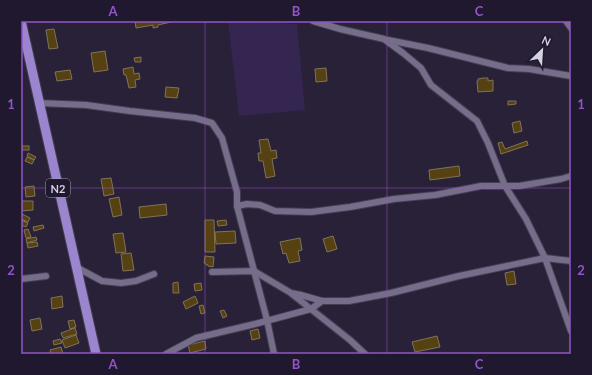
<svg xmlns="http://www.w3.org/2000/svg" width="592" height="375" font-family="Lato,sans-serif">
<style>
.green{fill:#352651}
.building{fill:#564112;stroke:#807358}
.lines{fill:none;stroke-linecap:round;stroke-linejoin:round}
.minor-casing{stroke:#443e51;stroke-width:8}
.highway-casing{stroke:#443e51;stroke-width:11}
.minor{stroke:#756d89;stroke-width:6}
.highway{stroke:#9c85cf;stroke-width:9}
.grid{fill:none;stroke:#9255c8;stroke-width:1;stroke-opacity:0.55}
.labels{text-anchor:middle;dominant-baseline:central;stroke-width:3.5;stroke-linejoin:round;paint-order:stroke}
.shield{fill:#1f182e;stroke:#9e9aab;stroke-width:1}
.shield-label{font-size:11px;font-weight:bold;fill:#d5d1e1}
.neatline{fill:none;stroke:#9255c8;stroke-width:1.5}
.grid-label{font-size:13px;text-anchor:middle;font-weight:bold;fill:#9255c8}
</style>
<rect width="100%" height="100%" fill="#282138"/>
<path class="green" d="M228,21L297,24L305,110L239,116Z"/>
<g class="building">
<path d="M135,21H175L158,25V27L153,28V25L136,28Z"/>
<path d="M54,29L58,48L49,49L46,30Z"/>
<path d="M105,51L108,70L94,72L91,53Z"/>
<path d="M141,57V62H135L134,58Z"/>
<path d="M133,67L134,74L139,73L140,79L135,80L136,87L129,88L126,75H124L123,69Z"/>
<path d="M326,68L327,81L316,82L315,69Z"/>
<path d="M70,70L72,79L57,81L55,72Z"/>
<path d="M483,78H488V81L493,80V91L478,92L477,81H478V79Z"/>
<path d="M166,87L179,88L177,98L165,97Z"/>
<path d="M508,101H516V104L508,105Z"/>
<path d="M520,121L522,131L514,133L512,123Z"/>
<path d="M268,139L271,151L276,150L277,158L272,159L275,176L266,178L263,161H259L258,153H261L259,140Z"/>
<path d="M527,141L528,145L501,154L498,143L502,142L505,149Z"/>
<rect x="22" y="146" width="7" height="4"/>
<path d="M28,153L36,157L34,160L27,156Z"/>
<path d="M27,157L34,160L32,164L25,161Z"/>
<path d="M459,166L460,176L430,180L429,170Z"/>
<path d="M111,178L114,194L104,196L101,179Z"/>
<path d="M34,186L35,196L26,197L25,187Z"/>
<path d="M119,197L122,215L113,217L109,199Z"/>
<path d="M22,201H33V210L22,211Z"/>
<path d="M166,204L167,215L140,218L139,207Z"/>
<path d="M22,214L30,218L28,222L21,219Z"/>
<path d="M21,220L28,223L26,227L21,225Z"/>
<path d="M205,220H214L215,252H205Z"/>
<path d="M226,220L227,225L218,226L217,221Z"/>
<path d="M43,225L44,228L34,231L33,227Z"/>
<path d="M28,229L31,237L26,238L24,230Z"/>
<path d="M235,231L236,243L216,244L215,232Z"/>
<path d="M123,233L126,252L116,253L113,234Z"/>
<path d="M333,236L337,249L327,252L323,239Z"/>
<path d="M36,237L37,240L27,243L26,239Z"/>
<path d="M300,238L302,250L298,251L300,261L289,263L286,253L283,254L280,242Z"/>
<path d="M37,242L38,246L28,248L27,243Z"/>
<path d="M131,253L134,270L123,271L121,254Z"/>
<path d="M205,256L214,257L213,267L208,266V265H206V264L204,263Z"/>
<path d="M514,271L516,284L507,285L505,273Z"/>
<path d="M178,282L179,293H173V283Z"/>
<path d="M201,283L202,290L195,291L194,284Z"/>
<path d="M62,296L63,307L52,309L51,298Z"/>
<path d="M195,296L198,303L186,309L183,302Z"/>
<path d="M203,305L205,313L201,314L199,306Z"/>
<path d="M224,310L227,316L223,318L220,311Z"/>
<path d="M40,318L42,329L32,331L30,320Z"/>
<path d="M74,320L76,327L70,329L68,321Z"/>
<path d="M75,328L77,334L63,338L61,333Z"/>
<path d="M258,329L260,338L252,340L250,331Z"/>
<path d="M76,335L79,343L65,348L62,340Z"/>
<path d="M437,336L440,347L415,352L412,342Z"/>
<path d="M60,339L62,343L54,345L53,341Z"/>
<path d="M205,341L206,349L190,353L188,345Z"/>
<path d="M61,347L63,354H51L50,350Z"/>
</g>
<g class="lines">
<defs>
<g id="minor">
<path d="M313,21L340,29L384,39L403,53L421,68L431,85L477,121L488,143L505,186L526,219L545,258L571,331"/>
<path d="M566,21L571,28"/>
<path d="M388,40L428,48L508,68L529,69L571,76"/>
<path d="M39,103L86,105L130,111L195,118L212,123L222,138L237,192V206L267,320L274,354"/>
<path d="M237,206L247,204L260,205L275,211L311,212L350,207L394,199L435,195L481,186H519L561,179L571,176"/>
<path d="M76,267L102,281L121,283L136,281L154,274"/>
<path d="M212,272L254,271L291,293L301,295L322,301H349L391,293L459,276L545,258L571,261"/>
<path d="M21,279L46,276"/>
<path d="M292,294L350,340L365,354"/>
<path d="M166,354L196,338L255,324L311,309L322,301"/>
</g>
<path id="highway" d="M21,21L96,354"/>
</defs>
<use href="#minor" class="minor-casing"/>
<use href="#highway" class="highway-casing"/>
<use href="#minor" class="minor"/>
<use href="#highway" class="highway"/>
</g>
<path class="grid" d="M205,21V354M387,21V354M21,188H571"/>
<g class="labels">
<rect class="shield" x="46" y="179" width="24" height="18" rx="3"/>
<g class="shield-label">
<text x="58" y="188">N2</text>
</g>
</g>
<rect width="592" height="375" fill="none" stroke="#1f182e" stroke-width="44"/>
<g transform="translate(542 50) rotate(25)" stroke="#1f182e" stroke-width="3" paint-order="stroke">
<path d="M0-3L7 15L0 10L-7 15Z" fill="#d5d1e1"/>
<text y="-6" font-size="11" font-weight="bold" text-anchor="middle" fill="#d5d1e1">N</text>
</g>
<rect x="22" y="22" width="548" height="331" class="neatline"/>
<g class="grid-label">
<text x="113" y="16">A</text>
<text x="296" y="16">B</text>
<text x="479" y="16">C</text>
<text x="11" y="109">1</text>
<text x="581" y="109">1</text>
<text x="11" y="275">2</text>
<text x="581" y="275">2</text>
<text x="113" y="369">A</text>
<text x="296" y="369">B</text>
<text x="479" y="369">C</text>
</g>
</svg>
